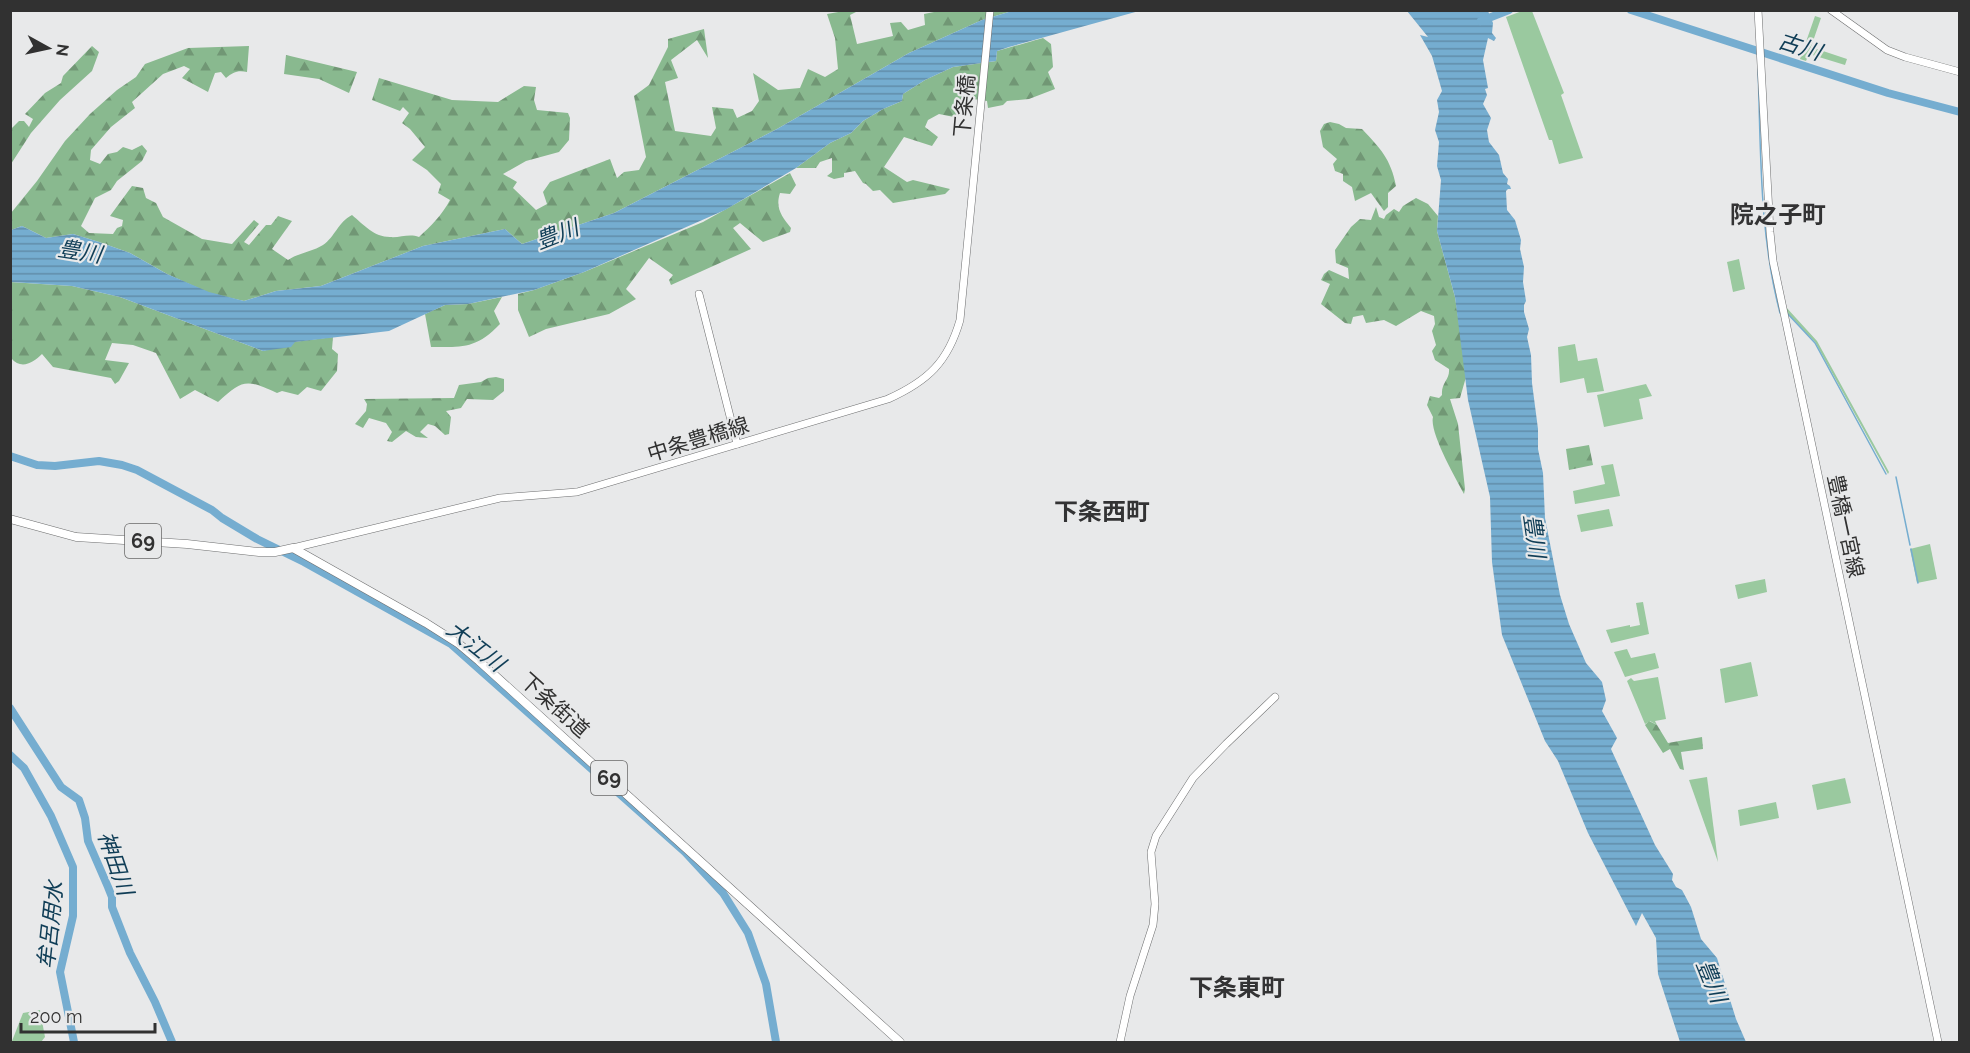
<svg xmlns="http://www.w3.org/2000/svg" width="1970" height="1053" font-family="Raleway,'Noto Sans JP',sans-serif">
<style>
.green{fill:#9ac99f}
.forest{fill:url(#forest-firs)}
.water{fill:url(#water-rules)}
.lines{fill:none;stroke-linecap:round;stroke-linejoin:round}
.stream{stroke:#75add0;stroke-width:1.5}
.river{stroke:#75add0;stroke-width:8}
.secondary-casing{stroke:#6d6e6f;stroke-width:8}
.primary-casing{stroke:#6d6e6f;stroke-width:9}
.secondary{stroke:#fff;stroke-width:7}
.primary{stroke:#fff;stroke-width:8}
.labels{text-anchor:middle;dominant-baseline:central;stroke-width:4.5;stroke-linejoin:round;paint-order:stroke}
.shield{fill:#e8e9ea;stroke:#686868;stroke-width:1.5}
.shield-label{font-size:20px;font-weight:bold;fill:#313131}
.street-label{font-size:21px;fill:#313131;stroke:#e8e9ea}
.water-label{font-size:22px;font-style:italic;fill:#0f3d56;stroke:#e8e9ea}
.quarter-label{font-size:24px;font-weight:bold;fill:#333334;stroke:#e8e9ea}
</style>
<defs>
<pattern id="forest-firs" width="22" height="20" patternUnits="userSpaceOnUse" patternTransform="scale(1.5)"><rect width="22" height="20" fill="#89b98f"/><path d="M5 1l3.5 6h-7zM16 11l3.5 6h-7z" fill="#719775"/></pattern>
<pattern id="water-rules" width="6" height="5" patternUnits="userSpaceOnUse" patternTransform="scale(1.5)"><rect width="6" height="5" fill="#75add0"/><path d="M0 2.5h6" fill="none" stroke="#618da9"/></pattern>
</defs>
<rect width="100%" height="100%" fill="#e8e9ea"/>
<g class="green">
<path d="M1522,11H1532L1564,93L1561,95L1583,158L1559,164L1552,140H1549L1506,17Z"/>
<path d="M1815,16L1821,18L1811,47L1847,59L1845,65L1809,54L1806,61L1800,59Z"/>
<path d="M1739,259L1745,289L1733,292L1727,262Z"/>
<path d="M1785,306L1817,341L1889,472L1888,474L1815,342L1786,312Z"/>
<path d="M1575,344L1578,361L1597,358L1604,391L1587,393L1584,378L1560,383L1558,347Z"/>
<path d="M1646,384L1652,396L1639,399L1643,419L1604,427L1597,395Z"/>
<path d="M1613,464L1620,496L1575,504L1573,491L1605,484L1601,466Z"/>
<path d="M1609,509L1613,526L1581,532L1577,515Z"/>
<path d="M1930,544L1937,579L1917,583L1910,549Z"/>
<path d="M1765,579L1767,592L1738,599L1735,585Z"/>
<path d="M1643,602L1649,634L1611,643L1606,630L1630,625V627L1640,625L1636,603Z"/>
<path d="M1627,649L1631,658L1655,653L1659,668L1625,677L1614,652Z"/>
<path d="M1751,662L1758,696L1725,703L1720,669Z"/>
<path d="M1658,677L1666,719L1655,721L1657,725L1650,721L1645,724L1627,681L1631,678L1634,681Z"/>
<path d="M1707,777L1718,862L1689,780Z"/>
<path d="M1845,778L1851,803L1817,810L1812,785Z"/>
<path d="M1776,802L1779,818L1740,826L1738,810Z"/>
<path d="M40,1010L45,1037L41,1042L12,1041L23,1013Z"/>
</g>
<g class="forest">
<path d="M944,10L1012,11L982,20L909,53L777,129L614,213L522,244L505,229L423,246L321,286L276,291L244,301L209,293L167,274L130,253L99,242L73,234L46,238L22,226L11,230V213L37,181L65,141L90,114L117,90L136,77L145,64L188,48L249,46L247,72C238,70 233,72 226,78L221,72L215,73L208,92L182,78L190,69L184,66L163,74L132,102L135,108L111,127L91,150L90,160L100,164L108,154L117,152L123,147L132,150L142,145L147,151L142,161L117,181L111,190L95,198L81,226L89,233L113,234L117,228L122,226L123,220L110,216L132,186L143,188L146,198L156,203L163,217L202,239L232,244L254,220L259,224L244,242L249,245L266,225H271L278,216L292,221L272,249L288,260C298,253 312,252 323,245C335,237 338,222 352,215C364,225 374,237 390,237C400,238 409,233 419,237C431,226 442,215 450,200L438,193L441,184L427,170L412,160L425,147L410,129L402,123L409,113L403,107L400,111L372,100L379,78L452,100L498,102L524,86L536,87L534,100L537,110L568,113L570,118L569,140L559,152L526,161L503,174L517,182L513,188L536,210L547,204L543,192L550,182L610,159L617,178L624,172L639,170L646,157L634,96L649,85L668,47V39L704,29L708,58L697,40L671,60L678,78L665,82L675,131L711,136L716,128L712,107L733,109L737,118L752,111L759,101L753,73L778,90L800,88L808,69L825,77L838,69L835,38L827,14L844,11H858L850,15L857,44L893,36L890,23L901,22L908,30L925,25L924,14Z"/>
<path d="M1043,38L1051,44L1053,67L1048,72L1055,89L1029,99L1007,101L1003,105L988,108L987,101L973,99L964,105L963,115L954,117L939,114L928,120L925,127L938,137L932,146L904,137L884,167L907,182L913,180L950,189L945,194L893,203L880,190L873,191L866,184L863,183L855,171L844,173V177L834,179L827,176L832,172V158L820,162L816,168H796L830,143L851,133L863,121L883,109L902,101L903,94L925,80L953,67L996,61L997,51Z"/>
<path d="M92,46L99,52L92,71L60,100L31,133L11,164V129L19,121H24L29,127L33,119L25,114L45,93L61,83L63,76Z"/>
<path d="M286,55L357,72L349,93L319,79L284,74Z"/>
<path d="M1330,122L1339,124L1346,128L1362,129C1380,148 1391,159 1396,186L1388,193V207L1384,211L1371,193L1355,201L1352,187L1343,181V174L1335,171L1333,164L1337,159L1323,147L1320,131L1324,124Z"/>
<path d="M790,173L796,185L790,194L780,193C775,208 782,217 791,228L790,232L763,242L740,223L733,228L751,249L671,285L669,280L673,275L649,258L626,289L636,299L609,314L546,329L529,337L518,310V294L534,290L584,272L703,222Z"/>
<path d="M1416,198L1428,204L1438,216L1437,231L1455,297L1465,363L1466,377L1460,398L1450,399L1458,424L1465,489L1464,494C1456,479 1429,432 1433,417L1427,405L1430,396L1439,398L1442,395C1441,382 1450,380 1449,369L1435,360L1432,351L1436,345L1432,331L1435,324L1434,316L1421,311L1396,326L1384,320L1366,323L1363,315L1353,317L1351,324L1345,323L1321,304L1330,284L1321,280L1324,274L1329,270L1349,279L1348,268L1336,263L1335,250L1351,227L1360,219L1371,220L1376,207L1379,217L1384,219L1386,215L1394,209L1399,212L1403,206Z"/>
<path d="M10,282L72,286L120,297L263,351L294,342L333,337L332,349L338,354L337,371L321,391L307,387L298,395L282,391L277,393C246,379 243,379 218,402L195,390L180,399L156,353L133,345L112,343L105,360L129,363L119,381L115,384L111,378L53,367L42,354C33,363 21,370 11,358Z"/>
<path d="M502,297L494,311L500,324C476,349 463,347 431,347L425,314L445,305L468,304Z"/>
<path d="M496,377L504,379V391L493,400L467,399L461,408L446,411L451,417L449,434L445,435L435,426L428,424L420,432L428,438L416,437L406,431L392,442L387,441L392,432L386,423L369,418L363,428L355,424L366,411L367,404L364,399L454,398L459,385L481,382L488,378Z"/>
<path d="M1589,445L1593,465L1569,470L1566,449Z"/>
<path d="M1649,721L1657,725L1668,743L1702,737L1703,749L1681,752L1684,770L1680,769L1670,749L1663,753L1645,725Z"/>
</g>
<g class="water">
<path d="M1012,11H1139L1009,47L997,51L996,61L953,67L925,80L903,94L902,101L883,109L863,121L851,133L830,143L796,168L725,210L584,272L534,290L468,304L445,305L389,331L295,342L291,347L263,351L120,297L72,286L11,282V230L22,226L46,238L73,234L99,242L130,253L167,274L209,292L244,301L276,291L321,286L423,246L505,229L522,244L614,213L777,129L909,53L982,20Z"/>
<path d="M1407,11H1488L1493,23L1492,33L1496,38L1494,41L1488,38L1483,60L1488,88L1485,89L1487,95L1483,104L1491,118L1487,130L1489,142L1499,155L1503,173L1508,179L1507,184L1510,186L1511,189H1508L1506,191L1507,210L1515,220L1521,240L1520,249L1524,267L1523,282L1526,301L1524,305V312L1529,329L1527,337L1531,355L1532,383L1538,429V449L1543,473L1545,518L1560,595L1569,624L1586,663L1602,682L1606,700L1602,711L1617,738L1611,749L1655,845L1673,874L1672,880L1676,887L1682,890L1691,907L1701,939L1717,958L1736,1019L1746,1042H1680L1658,974L1656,938L1642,913L1636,926L1588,833L1558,761L1545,741L1502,635L1492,562L1490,497L1468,400L1455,297L1437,231L1441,180L1437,166L1439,142L1435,130L1439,112L1437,100L1442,91L1432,56L1420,35L1428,37Z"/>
</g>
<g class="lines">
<g class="stream">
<path d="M1758,69C1761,151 1759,233 1780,313H1782"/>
<path d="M1786,312L1815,343L1886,474"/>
<path d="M1896,477L1910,545"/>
<path d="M1911,549L1918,583"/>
</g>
<g class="river">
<path d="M1631,10L1888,93L1960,112"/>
<path d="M1481,21L1509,10"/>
<path d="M10,456L37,465L55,466L99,461L122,465L137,470L212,510L222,518L257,539L304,562L451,644L685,852L723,893L748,933L766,984L776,1042"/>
<path d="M10,708L61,787L79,800L85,818L88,841L108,887L112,897V907L130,953L155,1002L172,1042"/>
<path d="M10,755L24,768L51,816L73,867V916L60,972L74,1042"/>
</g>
<defs>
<g id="secondary">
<path d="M1758,10L1770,232L1773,261L1938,1042"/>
<path d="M1831,10L1887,50L1905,57L1960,72"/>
<path d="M699,294L737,444"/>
<path d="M293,548L500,498L577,492L888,399C928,381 948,362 960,320L990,10"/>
<path d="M1120,1042L1130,996L1153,925L1155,904L1151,852L1156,836L1193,778L1226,744L1275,697"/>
</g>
<path id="primary" d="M10,519L76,537L187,544L259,552H275L293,548L426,623L459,644L479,661L900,1042"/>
</defs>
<use href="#secondary" class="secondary-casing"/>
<use href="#primary" class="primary-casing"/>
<use href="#secondary" class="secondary"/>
<use href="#primary" class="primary"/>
</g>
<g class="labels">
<g class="shield">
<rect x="125" y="524" width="36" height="34" rx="4.5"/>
<rect x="591" y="761" width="36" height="34" rx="4.5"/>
</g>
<g class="shield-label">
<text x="143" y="541">69</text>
<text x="609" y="778">69</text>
</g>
<g class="street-label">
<text transform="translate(964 106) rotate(-85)">下条橋</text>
<text transform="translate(698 439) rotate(-17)">中条豊橋線</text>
<text transform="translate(1846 526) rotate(78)">豊橋一宮線</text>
<text transform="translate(555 705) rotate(42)">下条街道</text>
</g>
<g class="water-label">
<text transform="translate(1800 46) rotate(18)">古川</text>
<text transform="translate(557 234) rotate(-21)">豊川</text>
<text transform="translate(80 251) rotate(9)">豊川</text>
<text transform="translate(1535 536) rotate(82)">豊川</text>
<text transform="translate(476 646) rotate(38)">大江川</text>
<text transform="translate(116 863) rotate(71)">神田川</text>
<text transform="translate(50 925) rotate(-84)">牟呂用水</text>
<text transform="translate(1712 981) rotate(68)">豊川</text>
</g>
<g class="quarter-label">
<text x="1778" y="214">院之子町</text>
<text x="1102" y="511">下条西町</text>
<text x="1237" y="987">下条東町</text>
</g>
</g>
<rect width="1970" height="1053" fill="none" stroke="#313131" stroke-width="24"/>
<g transform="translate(48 48) rotate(98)" stroke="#e8e9ea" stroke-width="4.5" paint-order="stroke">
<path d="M0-4.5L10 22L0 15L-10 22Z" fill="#313131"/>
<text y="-9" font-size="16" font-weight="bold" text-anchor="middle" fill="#313131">N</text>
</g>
<path d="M21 1023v9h134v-9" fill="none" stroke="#313131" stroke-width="3"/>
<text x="30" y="1023" font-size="18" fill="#313131" stroke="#e8e9ea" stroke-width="4.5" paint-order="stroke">200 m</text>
</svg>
